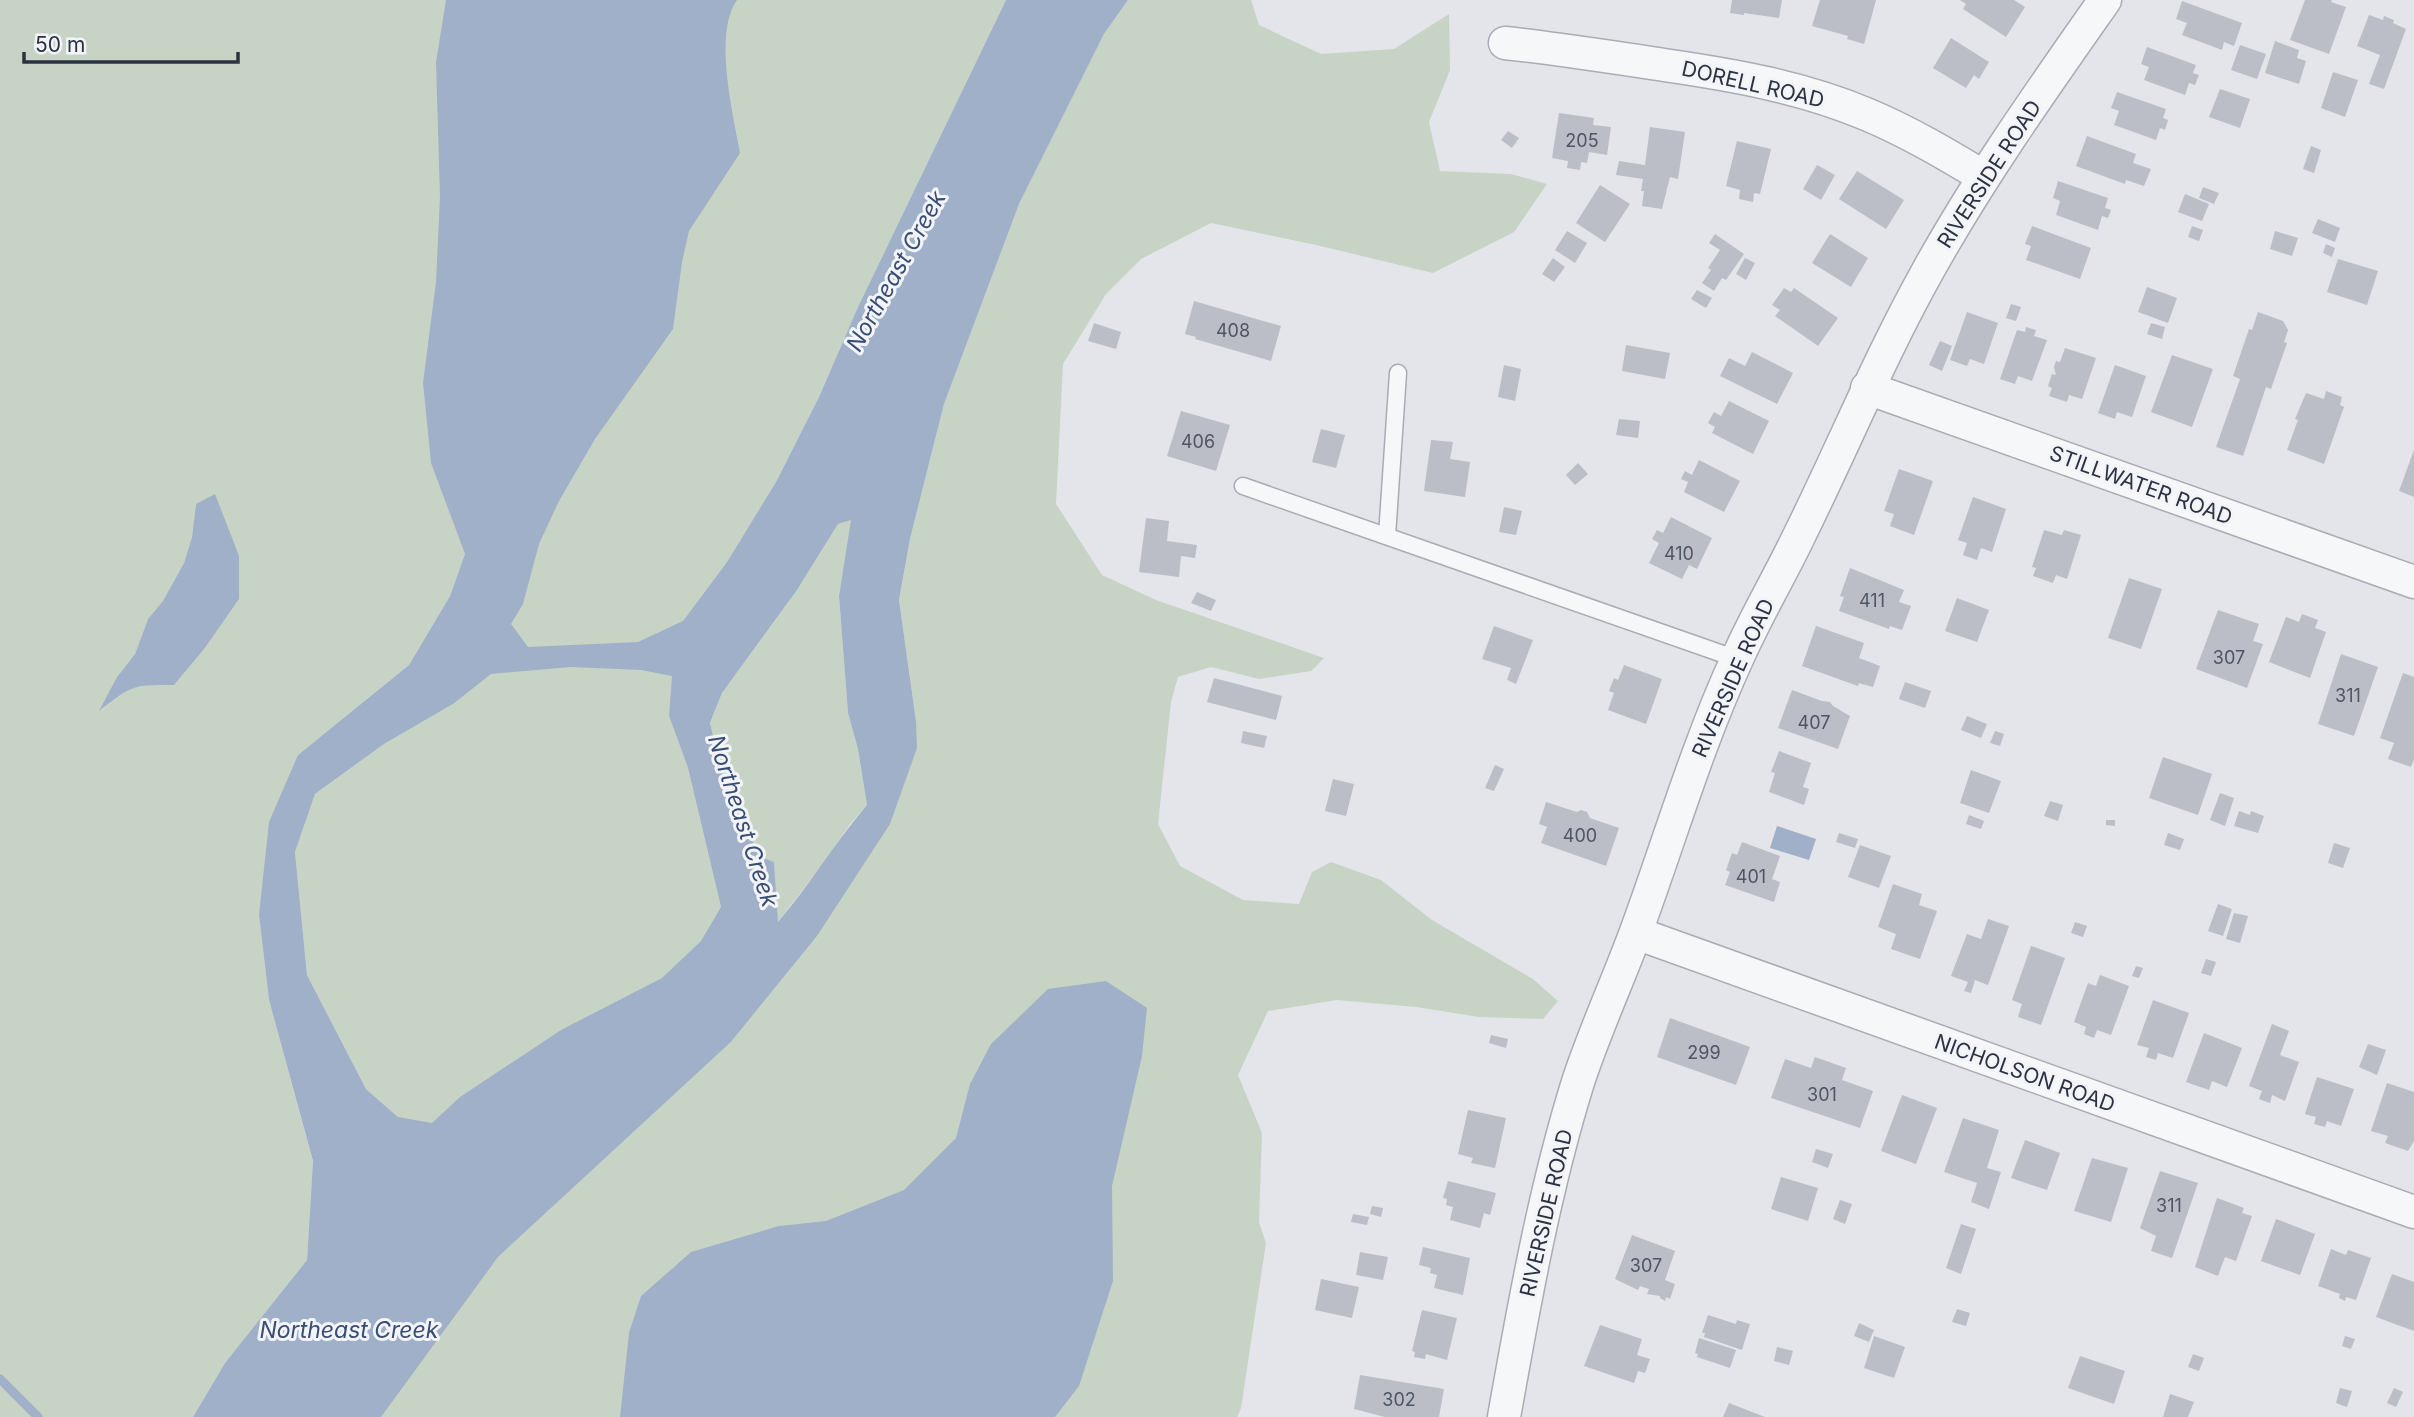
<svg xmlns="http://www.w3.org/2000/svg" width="2414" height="1417" font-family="Inter,sans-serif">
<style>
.green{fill:#c7d4c5;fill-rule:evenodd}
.water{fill:#a0b0c8;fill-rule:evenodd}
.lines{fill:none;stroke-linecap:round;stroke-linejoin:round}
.stream{stroke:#a0b0c8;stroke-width:9}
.building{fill:#bbbec7}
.lane-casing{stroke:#a8acb4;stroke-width:19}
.street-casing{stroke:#a8acb4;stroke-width:35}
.lane{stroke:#f6f7f9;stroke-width:16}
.street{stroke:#f6f7f9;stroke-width:32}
.labels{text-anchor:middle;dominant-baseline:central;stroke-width:6;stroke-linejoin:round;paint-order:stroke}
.number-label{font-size:18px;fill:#505563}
.street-label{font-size:21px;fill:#2c3242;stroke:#f3f4f8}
.water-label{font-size:23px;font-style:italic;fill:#384d74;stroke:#f3f4f8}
</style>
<rect width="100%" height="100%" fill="#e3e5ea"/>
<g class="green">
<path d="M0,0H1006L858,307L819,397L776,482L727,562L683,621L669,716L688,768L721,907L719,954L372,1211L398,1117L366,1089L307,975L295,852L315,794L384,744L453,704L465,554L450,596L409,665L298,755L259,915L269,1000L313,1162L307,1260L225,1363L193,1417H0ZM196,504L239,599L205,648L174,685C132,685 134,684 101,710L117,677L135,654L148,619L163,602L184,563L192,537Z"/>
<path d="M1128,0H1251L1259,25L1321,54L1394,49L1449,14L1450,70L1429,122L1440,171L1511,174L1547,184L1514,232L1433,273L1316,245L1211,223L1141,259L1106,294L1063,364L1056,504L1102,575L1156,600L1324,658L1311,671L1259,679L1211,667L1178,677L1171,702L1158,824L1180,866L1243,900L1299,904L1312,872L1331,862L1381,880L1432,920L1533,979L1558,1001L1543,1019L1479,1017L1416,1007L1337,1000L1268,1011L1238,1075L1262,1133L1259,1222L1266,1243L1241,1408L1237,1417H298L482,1277L498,1257L731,1042L817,936L916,721L899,600L910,539L944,404L1019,204L1104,34Z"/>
<path d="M852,519L839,596L848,713L858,749L867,805L850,824L825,861L777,923L774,862L761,858L726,792L710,724L722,693L797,590L838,524Z"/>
</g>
<g class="water">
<path d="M446,0H737C713,34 733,113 740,153L689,231L682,262L673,329L595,439L559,501L539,544L523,604L511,624L528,647L638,642L683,621L727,562L776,482L819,397L858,307L1006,0H1128L1104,34L1019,204L944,404L910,539L899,600L916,721L917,748L890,824L817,936L731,1042L498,1257L381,1417H193L225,1363L307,1260L313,1161L269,1000L259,915L269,822L298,755L409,665L450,596L465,554L431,463L423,383L436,282L440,197L436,62ZM851,520L839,596L848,713L858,749L867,805C835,842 810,885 778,922L774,862L761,857L726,792L710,723L722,693L797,590L838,524ZM570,667L641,670L672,676L669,716L688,768L721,907L701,941L662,978L561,1030L460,1097L432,1123L398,1117L366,1089L307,975L295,852L315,794L384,744L453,704L491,674Z"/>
<path d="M215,494L239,556V599L205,648L174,685C131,685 133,685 99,711L117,677L135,654L148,619L163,601L184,563L192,537L196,504Z"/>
<path d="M1777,826L1816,839L1809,860L1770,848Z"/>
<path d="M1106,981L1147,1008L1142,1056L1112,1186L1113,1281L1079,1386L1055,1417H620L629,1333L641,1296L691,1252L779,1226L826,1221L904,1190L956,1138L970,1084L991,1044L1048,989Z"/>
</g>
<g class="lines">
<path class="stream" d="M0,1379L38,1417"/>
</g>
<g class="building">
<path d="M1732,0H1782L1779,18L1744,13V15L1730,13Z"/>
<path d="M1820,0H1876L1864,44L1847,39L1848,36L1812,26Z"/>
<path d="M1960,0H2014L2025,7L2006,37L1963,9L1966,4Z"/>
<path d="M2305,0H2332L2331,2L2346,7L2329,54L2290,40Z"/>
<path d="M2182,1L2242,23L2234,46L2224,42L2222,50L2182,35L2187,23L2176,19Z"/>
<path d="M2369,15L2383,20L2384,16L2394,20L2393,23L2406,29L2384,89L2369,84L2380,55L2357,46Z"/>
<path d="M1951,38L1989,62L1979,79L1974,75L1966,88L1933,68Z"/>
<path d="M2275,41L2299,50L2297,58L2306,61L2299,84L2265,73Z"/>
<path d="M2240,45L2266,54L2257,79L2231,70Z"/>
<path d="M2147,47L2196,65L2193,73L2199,75L2195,85L2189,83L2185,95L2144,80L2149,67L2141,64Z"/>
<path d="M2333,72L2358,80L2345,117L2321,108Z"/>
<path d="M2220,89L2250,99L2240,128L2209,117Z"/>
<path d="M2117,92L2166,109L2163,118L2168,120L2165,130L2160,128L2156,140L2114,125L2119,111L2111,108Z"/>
<path d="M1559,113L1594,118L1593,125L1611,127L1607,155L1589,152L1587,163L1581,162L1580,170L1567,168L1568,161L1552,158Z"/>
<path d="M1650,127L1685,132L1678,179L1670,177L1662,209L1642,206L1644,191H1641L1643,179L1616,175L1619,161L1645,165Z"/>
<path d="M1508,131L1519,138L1512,148L1501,140Z"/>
<path d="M2087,136L2136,154L2133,163L2151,169L2144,186L2126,180L2125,184L2076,166Z"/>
<path d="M1737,141L1771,149L1760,194L1754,193L1753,202L1739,199L1740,190L1726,186Z"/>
<path d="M2311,146L2321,150L2314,173L2303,169Z"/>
<path d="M1817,165L1835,175L1821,200L1803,189Z"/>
<path d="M1857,171L1904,200L1886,229L1839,199Z"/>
<path d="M2058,181L2108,198L2105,208L2111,210L2108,218L2102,216L2098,230L2056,215L2060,201L2053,198Z"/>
<path d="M1600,185L1630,204L1605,242L1576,223Z"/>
<path d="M2203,187L2219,193L2214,204L2199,198Z"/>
<path d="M2185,194L2209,204L2202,221L2178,212Z"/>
<path d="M2318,219L2340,228L2335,242L2312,233Z"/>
<path d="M2032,226L2091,248L2080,279L2026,260L2031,246L2025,244Z"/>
<path d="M2192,226L2203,230L2199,241L2188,237Z"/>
<path d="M1567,231L1587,243L1575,263L1555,250Z"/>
<path d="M2275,231L2298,238L2292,256L2270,249Z"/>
<path d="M1715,234L1744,254L1726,280L1722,278L1714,291L1702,283L1711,270L1708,268L1720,250L1709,243Z"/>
<path d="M1830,234L1868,258L1851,287L1812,263Z"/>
<path d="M2326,244L2335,248L2332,257L2323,253Z"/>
<path d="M1553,258L1565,267L1554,282L1542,274Z"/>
<path d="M1745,258L1755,263L1746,280L1736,274Z"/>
<path d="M2338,259L2378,271L2367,305L2327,292Z"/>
<path d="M2147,287L2177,298L2168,323L2138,312Z"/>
<path d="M1784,288L1791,292L1794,288L1838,318L1818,346L1775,316L1780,310L1772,305Z"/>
<path d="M1697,290L1712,298L1706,308L1691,299Z"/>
<path d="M1194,301L1281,326L1271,361L1195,339L1196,337L1185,334Z"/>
<path d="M2011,304L2021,307L2016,321L2006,318Z"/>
<path d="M1967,312L1998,323L1984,364L1970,359L1967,366L1950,360Z"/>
<path d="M2258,312L2283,321L2288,330L2284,342L2287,343L2271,389L2266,387L2243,456L2216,447L2240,379L2233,376L2249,329L2252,330Z"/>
<path d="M1094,323L1121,332L1116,349L1088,341Z"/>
<path d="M2151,323L2165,327L2162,339L2147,334Z"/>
<path d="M2026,327L2036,330L2034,336L2047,340L2032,381L2018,376L2015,384L2000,379L2017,330L2025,332Z"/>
<path d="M1940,341L1952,346L1942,371L1929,365Z"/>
<path d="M1626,345L1670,353L1665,379L1622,371Z"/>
<path d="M2065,348L2096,358L2082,399L2069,395L2067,402L2049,396L2052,388L2048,386L2052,374L2056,375L2054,367L2056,361L2060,362Z"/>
<path d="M1752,352L1793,373L1777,404L1720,376L1729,358L1745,366Z"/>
<path d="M2172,355L2213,369L2192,427L2151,412Z"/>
<path d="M1504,365L1521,369L1515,401L1498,397Z"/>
<path d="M2115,365L2146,376L2132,417L2117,412L2115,419L2098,413Z"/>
<path d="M2326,391L2342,397L2340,405L2344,407L2324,464L2287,450L2298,420L2295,419L2306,393L2324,399Z"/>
<path d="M1729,401L1769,421L1753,454L1712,433L1715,427L1708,423L1714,412L1721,416Z"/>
<path d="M1181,411L1230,425L1216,471L1167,456Z"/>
<path d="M1619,419L1640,421L1638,438L1616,435Z"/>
<path d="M1321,429L1345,435L1336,468L1312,462Z"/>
<path d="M1431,440L1453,442L1450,459L1470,462L1465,497L1424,491Z"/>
<path d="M2414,450V497L2399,491Z"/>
<path d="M1699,460L1740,481L1724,512L1684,492L1688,482L1681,479L1685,471L1692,475Z"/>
<path d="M1578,463L1588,474L1575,485L1566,475Z"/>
<path d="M1899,469L1933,481L1914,535L1890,526L1894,514L1884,511Z"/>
<path d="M1973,497L2006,509L1992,552L1981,548L1977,560L1963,555L1967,543L1958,540Z"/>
<path d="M1504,507L1522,511L1516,535L1499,532Z"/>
<path d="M1671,517L1712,538L1697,569L1689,565L1682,579L1649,563L1659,543L1652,539L1657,530L1663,533Z"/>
<path d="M1146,518L1169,521L1167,541L1197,545L1195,558L1181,556L1179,577L1139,572Z"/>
<path d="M2044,530L2062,535L2064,530L2081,535L2067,579L2056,575L2053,583L2033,576L2036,568L2032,567Z"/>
<path d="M1850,568L1904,590L1899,602L1911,606L1902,630L1890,626L1889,629L1839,611L1844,597L1840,596Z"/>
<path d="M2129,578L2162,589L2141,649L2108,638Z"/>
<path d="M1197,592L1216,600L1211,611L1191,603Z"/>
<path d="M1957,598L1989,610L1977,642L1945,631Z"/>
<path d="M2218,610L2259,624L2253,641L2263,644L2247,688L2196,669Z"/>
<path d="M2302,614L2318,620L2315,628L2326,632L2310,678L2269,662L2286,617L2299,622Z"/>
<path d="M1494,626L1533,640L1516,684L1507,680L1511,668L1482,659Z"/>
<path d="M1816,626L1864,643L1859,658L1880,666L1873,687L1859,683L1858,686L1802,666Z"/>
<path d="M2341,654L2378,667L2354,736L2318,724Z"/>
<path d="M1624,665L1662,679L1646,724L1608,710L1614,693L1609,691L1614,678L1618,680Z"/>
<path d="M2403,673L2414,677V759L2411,767L2388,759L2394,743L2380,738Z"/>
<path d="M1214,678L1282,696L1276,720L1207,702Z"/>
<path d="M1905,682L1931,691L1925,708L1899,699Z"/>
<path d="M1792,690L1822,701L1830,702L1833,706L1850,716L1838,749L1778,728Z"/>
<path d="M1967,716L1987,724L1981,738L1961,730Z"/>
<path d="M1243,731L1267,736L1264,748L1241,743Z"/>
<path d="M1995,731L2004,734L2000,746L1990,743Z"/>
<path d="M1779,751L1811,763L1803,787L1809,789L1804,805L1769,792L1775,773L1771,772Z"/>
<path d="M2163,757L2212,774L2198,815L2149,798Z"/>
<path d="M1495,765L1504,769L1494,791L1485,788Z"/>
<path d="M1971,770L2001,781L1989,813L1960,803Z"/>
<path d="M1333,779L1354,784L1346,816L1325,811Z"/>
<path d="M2220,793L2234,798L2225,826L2210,820Z"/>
<path d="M2050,801L2063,805L2058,821L2044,816Z"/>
<path d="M1546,802L1577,812L1581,810L1587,812L1590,818L1619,828L1606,866L1541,843L1547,827L1539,824Z"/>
<path d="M2239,811L2250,815L2251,811L2264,816L2258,833L2234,826Z"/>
<path d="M1969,815L1984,821L1981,829L1966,824Z"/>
<path d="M2106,820H2115V826L2106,825Z"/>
<path d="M1839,833L1858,839L1855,848L1836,842Z"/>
<path d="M2168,833L2184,839L2180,850L2164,845Z"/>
<path d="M1742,842L1780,856L1772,879L1780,882L1774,902L1725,885L1730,872L1726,870L1732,853L1737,855Z"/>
<path d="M2334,843L2350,848L2343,868L2328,863Z"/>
<path d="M1860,845L1891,856L1879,888L1848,877Z"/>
<path d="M1893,884L1922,894L1919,905L1937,911L1920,959L1891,949L1896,934L1878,927Z"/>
<path d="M2218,904L2232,909L2223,936L2208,931Z"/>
<path d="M2234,913L2248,916L2240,943L2226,939Z"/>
<path d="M1988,919L2009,926L1988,985L1975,980L1971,993L1964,991L1968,982L1951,976L1967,934L1981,939Z"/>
<path d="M2075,922L2087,926L2083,937L2071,933Z"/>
<path d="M2031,946L2065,958L2041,1025L2018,1017L2022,1004L2012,1000Z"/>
<path d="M2206,959L2216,962L2211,976L2201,973Z"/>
<path d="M2136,966L2143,968L2139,978L2132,976Z"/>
<path d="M2100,975L2129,986L2111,1035L2097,1030L2094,1038L2084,1034L2086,1027L2074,1022L2088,983L2096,986Z"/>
<path d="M2153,1000L2189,1013L2173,1058L2158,1053L2156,1060L2146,1057L2149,1048L2137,1045Z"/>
<path d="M1670,1018L1750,1047L1736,1085L1657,1057Z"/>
<path d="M2272,1024L2289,1031L2280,1055L2299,1062L2285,1101L2272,1095L2270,1103L2259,1099L2262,1091L2249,1086Z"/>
<path d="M2204,1033L2242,1048L2227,1087L2212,1081L2209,1090L2186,1082Z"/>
<path d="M1491,1035L1508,1039L1506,1048L1489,1043Z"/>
<path d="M2368,1044L2386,1050L2377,1075L2359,1067Z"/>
<path d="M1815,1057L1846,1068L1842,1080L1873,1091L1860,1128L1771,1098L1785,1059L1811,1068Z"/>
<path d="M2317,1077L2354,1089L2341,1126L2327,1121L2325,1127L2314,1124L2316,1117L2305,1114Z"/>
<path d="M2387,1083L2414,1092V1141L2408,1151L2385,1143L2388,1136L2371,1131Z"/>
<path d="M1902,1095L1937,1108L1916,1164L1881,1151Z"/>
<path d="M1468,1110L1506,1118L1495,1168L1471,1163L1473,1158L1458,1154Z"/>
<path d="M1963,1118L1999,1130L1987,1168L2001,1172L1989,1209L1971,1202L1977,1183L1944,1172Z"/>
<path d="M2025,1140L2060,1153L2047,1190L2011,1178Z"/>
<path d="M1816,1149L1833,1154L1828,1168L1812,1162Z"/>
<path d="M2092,1158L2128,1168L2111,1222L2074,1211Z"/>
<path d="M2160,1171L2198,1183L2172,1258L2151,1251L2156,1236L2140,1228Z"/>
<path d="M1781,1177L1818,1188L1808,1221L1771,1209Z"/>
<path d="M1448,1181L1496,1193L1490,1215L1484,1213L1480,1228L1450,1220L1453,1207L1446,1205L1447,1199L1443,1198Z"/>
<path d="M2217,1198L2244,1208L2242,1213L2252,1216L2236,1261L2225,1257L2218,1276L2195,1267Z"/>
<path d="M1840,1200L1852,1204L1845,1224L1833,1219Z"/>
<path d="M1372,1206L1383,1208L1381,1217L1370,1214Z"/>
<path d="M1353,1214L1369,1217L1367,1225L1351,1222Z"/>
<path d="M2276,1219L2315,1234L2300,1275L2261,1261Z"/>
<path d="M1961,1224L1976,1229L1961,1274L1946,1268Z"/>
<path d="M1632,1235L1675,1251L1665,1280L1675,1284L1670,1299L1666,1297L1665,1301L1660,1298V1296L1647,1294L1649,1289L1640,1286L1638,1290L1615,1279Z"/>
<path d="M1423,1247L1470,1258L1463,1295L1434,1288L1437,1275L1430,1273L1431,1268L1419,1265Z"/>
<path d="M2331,1249L2346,1255L2348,1250L2371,1258L2356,1300L2346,1297L2345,1301L2339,1298L2340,1294L2318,1286Z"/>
<path d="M1360,1252L1388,1257L1383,1280L1356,1275Z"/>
<path d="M2392,1274L2414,1282V1331L2376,1317Z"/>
<path d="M1321,1279L1359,1287L1352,1318L1315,1310Z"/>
<path d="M1957,1309L1970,1313L1966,1326L1952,1322Z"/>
<path d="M1422,1310L1457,1318L1447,1360L1426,1354L1425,1359L1414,1357L1415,1352L1412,1351Z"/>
<path d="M1708,1315L1736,1324L1737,1320L1750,1324L1742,1350L1704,1337L1705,1333H1702Z"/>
<path d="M1859,1323L1874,1330L1869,1342L1854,1336Z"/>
<path d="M1600,1325L1642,1339L1637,1355L1650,1359L1645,1373L1638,1371L1634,1383L1584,1366Z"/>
<path d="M1874,1336L1905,1347L1894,1378L1864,1368Z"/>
<path d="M2345,1336L2355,1339L2351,1349L2342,1346Z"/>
<path d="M1699,1338L1736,1350L1730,1368L1697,1357L1698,1354L1695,1353Z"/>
<path d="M1777,1347L1793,1351L1789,1365L1774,1361Z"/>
<path d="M2193,1354L2204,1358L2199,1371L2188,1367Z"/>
<path d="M2080,1356L2125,1371L2114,1404L2068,1388Z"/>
<path d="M1360,1375L1444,1389L1439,1417H1385L1354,1409Z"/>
<path d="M2340,1388L2352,1391L2347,1407L2336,1403Z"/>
<path d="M2394,1388L2403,1392L2396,1407L2387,1403Z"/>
<path d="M2170,1394L2194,1402L2188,1417H2163Z"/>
<path d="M1729,1403L1765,1417H1723Z"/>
</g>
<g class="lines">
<defs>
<g id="lane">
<path d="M1243,486L1737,659"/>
<path d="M1387,536L1398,373"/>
</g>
<g id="street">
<path d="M1505,43C1559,49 1611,57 1664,65C1733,75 1802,87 1866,114C1907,131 1946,154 1984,177"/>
<path d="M1867,388L2414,582"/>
<path d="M1636,933L2414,1212"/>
<path d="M1504,1417C1524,1305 1544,1191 1578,1082C1595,1030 1618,981 1637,929C1670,839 1697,746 1737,659C1756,616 1780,576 1800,534C1844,445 1881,354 1930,267C1982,174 2044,87 2105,0"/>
</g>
</defs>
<use href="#lane" class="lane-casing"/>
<use href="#street" class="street-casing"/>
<use href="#lane" class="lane"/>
<use href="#street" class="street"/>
</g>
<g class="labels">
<g class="number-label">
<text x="1582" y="140">205</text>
<text x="1233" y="330">408</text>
<text x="1198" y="441">406</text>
<text x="1679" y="553">410</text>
<text x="1872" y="600">411</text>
<text x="2229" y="657">307</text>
<text x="2348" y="695">311</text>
<text x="1814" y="722">407</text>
<text x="1580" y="835">400</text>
<text x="1751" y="876">401</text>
<text x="1704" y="1052">299</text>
<text x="1822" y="1094">301</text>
<text x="2169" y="1205">311</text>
<text x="1646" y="1265">307</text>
<text x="1399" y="1399">302</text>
</g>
<g class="street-label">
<text transform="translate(1753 84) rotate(13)">DORELL ROAD</text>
<text transform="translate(1989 174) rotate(-57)">RIVERSIDE ROAD</text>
<text transform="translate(2141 485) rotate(20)">STILLWATER ROAD</text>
<text transform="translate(1733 678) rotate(-66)">RIVERSIDE ROAD</text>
<text transform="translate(2025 1073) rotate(20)">NICHOLSON ROAD</text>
<text transform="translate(1546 1213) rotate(-77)">RIVERSIDE ROAD</text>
</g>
<g class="water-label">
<text transform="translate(896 271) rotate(-61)">Northeast Creek</text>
<text transform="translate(743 821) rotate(72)">Northeast Creek</text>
<text x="349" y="1330">Northeast Creek</text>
</g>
</g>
<path d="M24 52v10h214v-10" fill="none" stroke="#2c3242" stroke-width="3.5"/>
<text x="35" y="52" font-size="21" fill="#2c3242" stroke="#f3f4f8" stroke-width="5" paint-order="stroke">50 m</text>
</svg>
